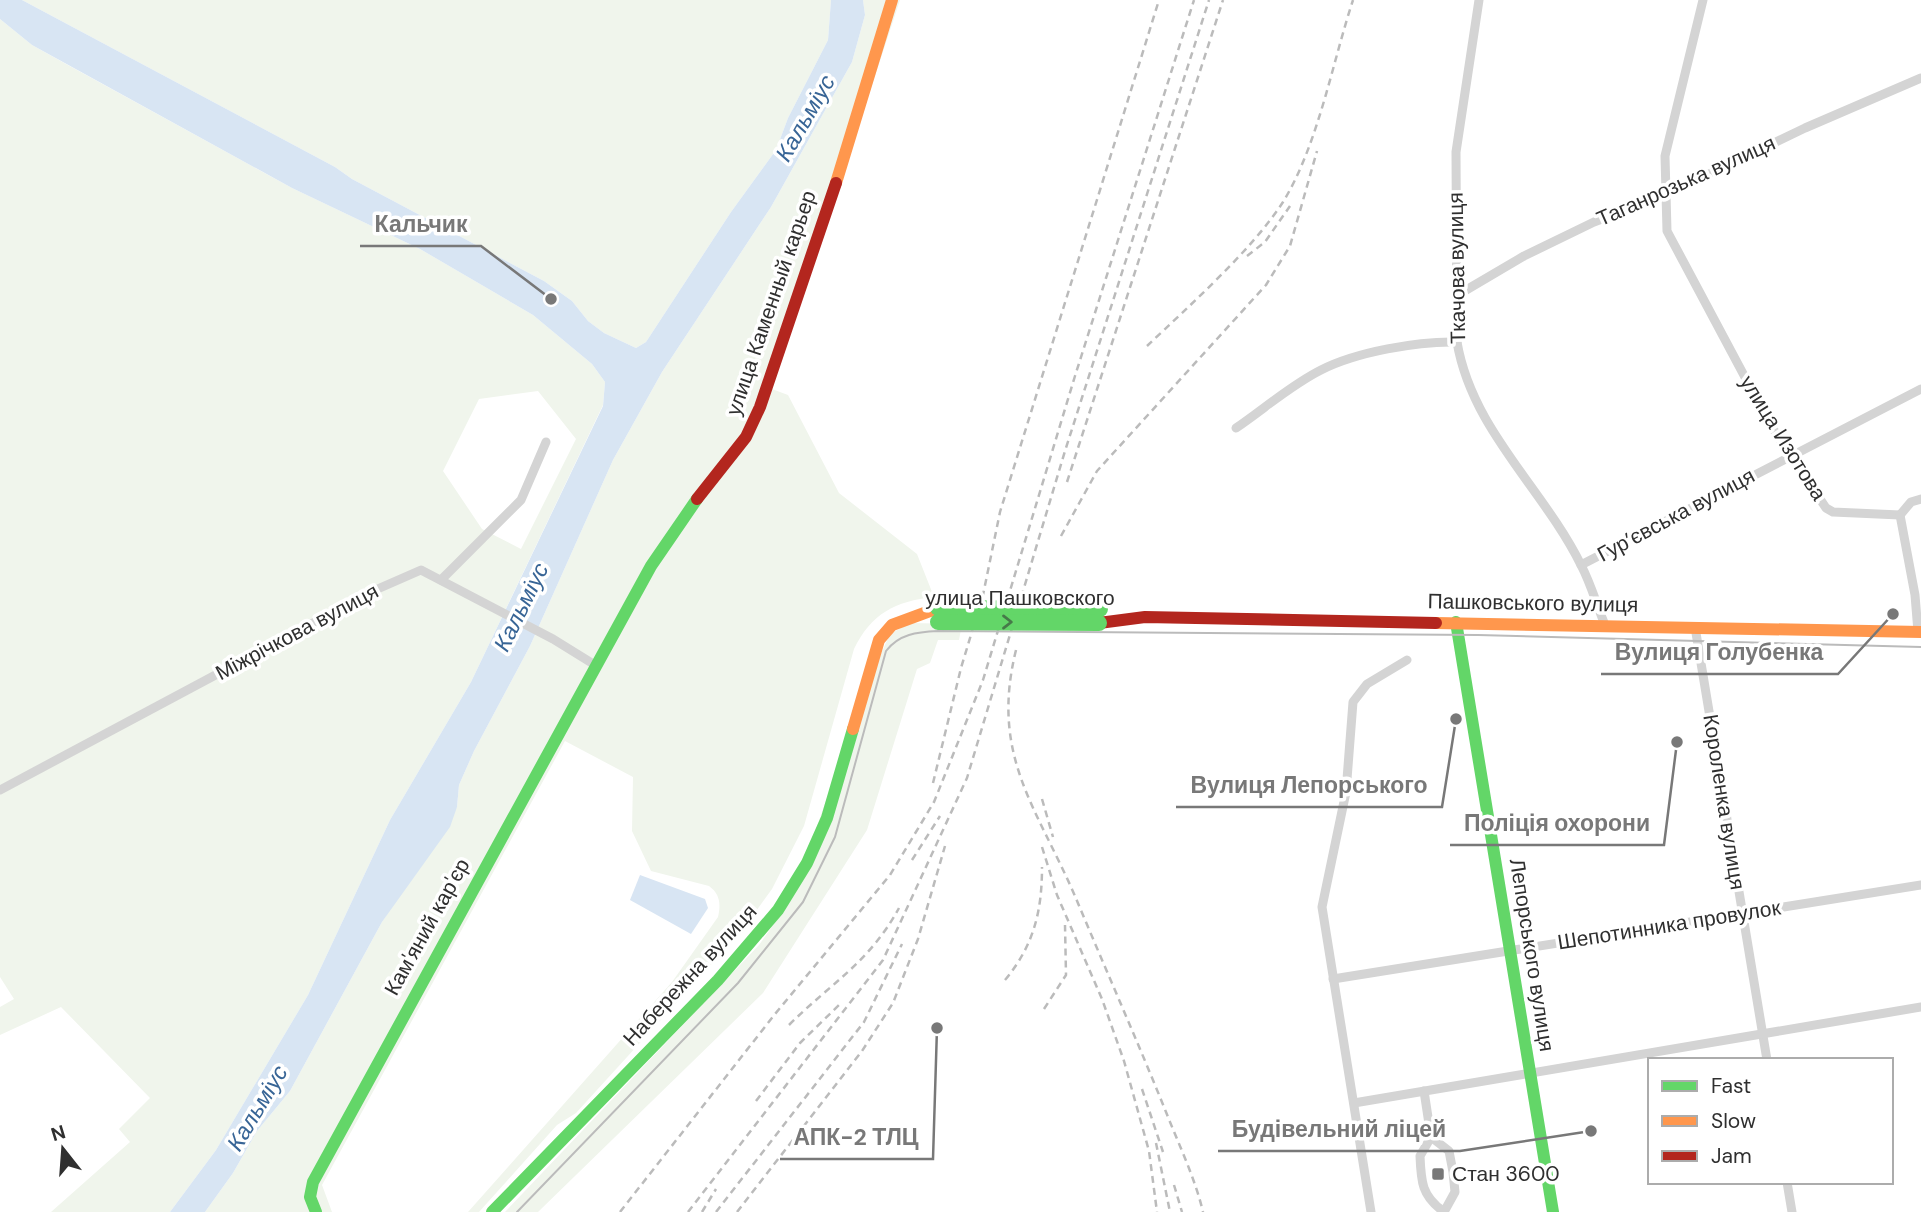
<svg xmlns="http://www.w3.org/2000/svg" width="1921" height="1212" font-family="'DM Sans',sans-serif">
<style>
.green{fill:#f0f5ec;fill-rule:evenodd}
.water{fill:#d8e5f3}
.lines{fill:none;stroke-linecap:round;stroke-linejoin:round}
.street{stroke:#d4d4d4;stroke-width:9}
.fast{stroke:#63d668;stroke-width:12}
.slow{stroke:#ff974d;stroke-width:12}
.jam{stroke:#b3261e;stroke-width:12}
.tram{stroke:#bbb;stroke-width:2}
.rail{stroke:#bbb;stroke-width:2.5;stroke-dasharray:7 5;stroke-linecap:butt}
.fast-bridge{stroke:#63d668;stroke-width:16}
.oneway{stroke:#467a49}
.poi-dot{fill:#787878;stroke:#fff;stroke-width:2.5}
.labels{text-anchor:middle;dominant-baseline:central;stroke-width:7;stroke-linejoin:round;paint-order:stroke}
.street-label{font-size:21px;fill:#2f2f2f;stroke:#fff}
.poi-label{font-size:21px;fill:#2f2f2f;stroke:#fff;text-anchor:start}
.water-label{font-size:23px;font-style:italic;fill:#386596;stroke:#fff}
.leader{fill:none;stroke:#787878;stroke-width:2.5}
.callout-dot{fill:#787878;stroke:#fff;stroke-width:2.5}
.callout-label{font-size:23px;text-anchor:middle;font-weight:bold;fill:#787878;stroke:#fff;stroke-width:7;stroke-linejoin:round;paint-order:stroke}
</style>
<rect width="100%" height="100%" fill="#fff"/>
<g class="green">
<path d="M22,0H831L828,40L788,118L776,150L731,212L646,342L636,348L604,333L588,321L572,301L544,281L352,179L335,167Z"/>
<path d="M863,0H900L772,389L788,395L839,493L917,554L934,597C895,601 871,614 854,649L804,826L772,889L741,932L576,1113L557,1125L479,1212H468L672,982L718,917C721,904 720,894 709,886L651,871L632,831L633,777L565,741L322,1185L332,1212H205L233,1173L257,1131L290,1091L382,922L457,807L459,785L474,751L530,646L613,460L662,372L771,207L852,62L865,15Z"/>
<path d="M0,19L32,45L66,64L292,188L420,249L533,315L592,364L605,382L603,405L471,682L390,820L308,995L216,1150L170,1212H51L130,1142L119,1129L150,1098L61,1007L0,1035V1007L14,999L0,977ZM538,391L576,439L521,549L482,529L443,471L479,399Z"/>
<path d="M910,623L962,624L959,640H938L930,663L917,669L867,830L763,993L538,1212H505L759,945L791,900L867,684L890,634Z"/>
</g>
<g class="water">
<path d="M0,0H22L335,167L352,179L544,281L572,301L588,321L604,333L636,348L646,342L731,212L776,150L788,118L828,40L831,0H863L865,15L852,62L771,207L662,372L613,460L530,646L474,751L459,785L457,807L450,827L382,922L290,1091L257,1131L233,1173L205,1212H170L216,1150L308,995L390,820L471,682L603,406L605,382L592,364L533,315L420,249L292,188L32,45L0,19Z"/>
<path d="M640,875L705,899L708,908L691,934L630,900Z"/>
</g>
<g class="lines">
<g class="street">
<path d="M1479,0L1456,152L1457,342C1472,430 1543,488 1581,565C1591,584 1597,606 1605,625"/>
<path d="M1703,0L1665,156L1667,231L1771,426L1826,508L1833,512L1900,515"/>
<path d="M1456,296L1524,256L1594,222L1667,194L1805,128L1921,78"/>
<path d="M1236,428C1264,409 1291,385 1321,370C1356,352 1418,341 1457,342"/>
<path d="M1900,515L1915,595L1918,632"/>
<path d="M1900,515L1911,502L1921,499"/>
<path d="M1581,565L1921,389"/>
<path d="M441,580L521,500L546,442"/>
<path d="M1695,627L1767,1060"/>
<path d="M0,790L373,591L421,570L553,639L595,665"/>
<path d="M1333,979L1921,885"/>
<path d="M1424,1091L1431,1137L1420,1156C1421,1182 1422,1196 1443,1211"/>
<path d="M1354,1103L1921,1007"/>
<path d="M1431,1137L1449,1151L1453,1172L1455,1192L1444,1212"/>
<path d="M1787,1182L1792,1212"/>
<path d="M1371,1212L1322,907L1346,792L1353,702L1367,684L1407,660"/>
</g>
<g class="fast">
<path d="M1456,622L1553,1212"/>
<path d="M316,1212L310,1197L313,1182L651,566L697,499"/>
<path d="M492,1212L718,980L778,910L807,863L827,818L853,729"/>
</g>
<g class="slow">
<path d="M836,183L892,0"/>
<path d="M1436,623L1921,632"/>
<path d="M853,729L879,640L892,625L938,608"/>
</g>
<g class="jam">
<path d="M697,499L746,437L760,407L836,183"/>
<path d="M1099,623L1145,617L1436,623"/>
</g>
<path class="tram" d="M517,1212L738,983L803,902L835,837L886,651C899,634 917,632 938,631L1478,635L1921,647"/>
<g class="rail">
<path d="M1247,256L1265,242L1290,206"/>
<path d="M1147,346C1189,306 1252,250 1283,202C1318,145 1332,64 1353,0"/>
<path d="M1067,482L1223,0"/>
<path d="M1061,536L1097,471L1266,285L1290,246L1317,151"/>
<path d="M1016,650C990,755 1036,806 1075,896C1105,968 1137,1040 1166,1112C1179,1145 1195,1178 1203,1212"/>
<path d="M933,783L961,668L983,595L1000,512L1159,0"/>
<path d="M1042,799L1053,837"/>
<path d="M1042,847L1057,895L1102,999L1124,1061L1149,1151L1157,1212"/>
<path d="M912,860L940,816"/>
<path d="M1005,980C1034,945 1042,911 1042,867"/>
<path d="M1044,1009L1066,975L1065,925"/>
<path d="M789,1025C831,983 869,963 899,908"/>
<path d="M1142,1089L1163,1152"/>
<path d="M756,1101L800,1043L839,1005"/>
<path d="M1156,1143L1170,1212"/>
<path d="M1174,1185L1182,1212"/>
<path d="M620,1212L775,1014L890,875L934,802L983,680L1075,376L1194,0"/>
<path d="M688,1212L883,960L967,778L1065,451L1209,0"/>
<path d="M702,1212L716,1189"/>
<path d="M716,1212L864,1022L902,944"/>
<path d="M737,1212L862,1051L893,1003L918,939L945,846"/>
</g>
<g class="fast-bridge">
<path d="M938,608L1100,609"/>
<path d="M938,622L1099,623"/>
</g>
</g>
<defs><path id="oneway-chevron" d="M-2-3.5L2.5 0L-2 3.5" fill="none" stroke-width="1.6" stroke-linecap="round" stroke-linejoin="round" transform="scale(1.75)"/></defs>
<use class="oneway" href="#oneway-chevron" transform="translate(1007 622)"/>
<rect class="poi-dot" x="1431" y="1167" width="14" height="14" rx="3.5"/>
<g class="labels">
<g class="street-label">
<text transform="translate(1686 181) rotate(-24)">Таганрозька вулиця</text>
<text transform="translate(1457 268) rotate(-91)">Ткачова вулиця</text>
<text transform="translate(771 303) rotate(-71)">улица Каменный карьер</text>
<text transform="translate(1783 438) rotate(58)">улица Изотова</text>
<text transform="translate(1676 515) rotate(-28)">Гур’євська вулиця</text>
<text x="1020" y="598">улица Пашковского</text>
<text transform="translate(1533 603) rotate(1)">Пашковського вулиця</text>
<text transform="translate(297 632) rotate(-28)">Міжрічкова вулиця</text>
<text transform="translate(1724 802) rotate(81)">Короленка вулиця</text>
<text transform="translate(1669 925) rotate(-9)">Шепотинника провулок</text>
<text transform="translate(427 927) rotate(-61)">Кам'яний кар'єр</text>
<text transform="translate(1532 955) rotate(81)">Лепорського вулиця</text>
<text transform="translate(690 975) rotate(-47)">Набережна вулиця</text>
</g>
<g class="poi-label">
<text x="1452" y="1174">Стан 3600</text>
</g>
<g class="water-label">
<text transform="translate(805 118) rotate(-60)">Кальміус</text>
<text transform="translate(521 607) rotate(-64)">Кальміус</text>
<text transform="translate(257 1108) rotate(-59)">Кальміус</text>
</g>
</g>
<path class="leader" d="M551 299L481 246H360M1893 614L1838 674H1601M1456 719L1442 807H1176M1677 742L1664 845H1450M1591 1131L1460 1151H1218M937 1028L933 1159H780"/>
<g class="callout-dot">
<circle cx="551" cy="299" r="7"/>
<circle cx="1893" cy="614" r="7"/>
<circle cx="1456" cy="719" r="7"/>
<circle cx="1677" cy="742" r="7"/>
<circle cx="1591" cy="1131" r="7"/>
<circle cx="937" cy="1028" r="7"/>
</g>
<g class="callout-label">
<text x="421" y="232">Кальчик</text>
<text x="1719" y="660">Вулиця Голубенка</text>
<text x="1309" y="793">Вулиця Лепорського</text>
<text x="1557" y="831">Поліція охорони</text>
<text x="1339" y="1137">Будівельний ліцей</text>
<text x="856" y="1145">АПК-2 ТЛЦ</text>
</g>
<rect x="1648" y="1058" width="245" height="126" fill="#ffffff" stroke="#acacac" stroke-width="2"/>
<rect x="1662" y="1081" width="35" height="10" fill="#63d668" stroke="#acacac" stroke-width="2"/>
<text x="1711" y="1093" font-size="21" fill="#2f2f2f">Fast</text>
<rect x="1662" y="1116" width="35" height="10" fill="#ff974d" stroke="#acacac" stroke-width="2"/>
<text x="1711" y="1128" font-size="21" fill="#2f2f2f">Slow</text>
<rect x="1662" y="1151" width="35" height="10" fill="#b3261e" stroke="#acacac" stroke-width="2"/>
<text x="1711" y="1163" font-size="21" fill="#2f2f2f">Jam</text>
<g transform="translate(63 1149) rotate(343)" stroke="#ffffff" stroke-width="5" paint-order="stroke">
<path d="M0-5L12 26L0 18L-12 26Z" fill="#2f2f2f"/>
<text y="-10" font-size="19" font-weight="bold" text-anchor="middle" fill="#2f2f2f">N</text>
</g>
</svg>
